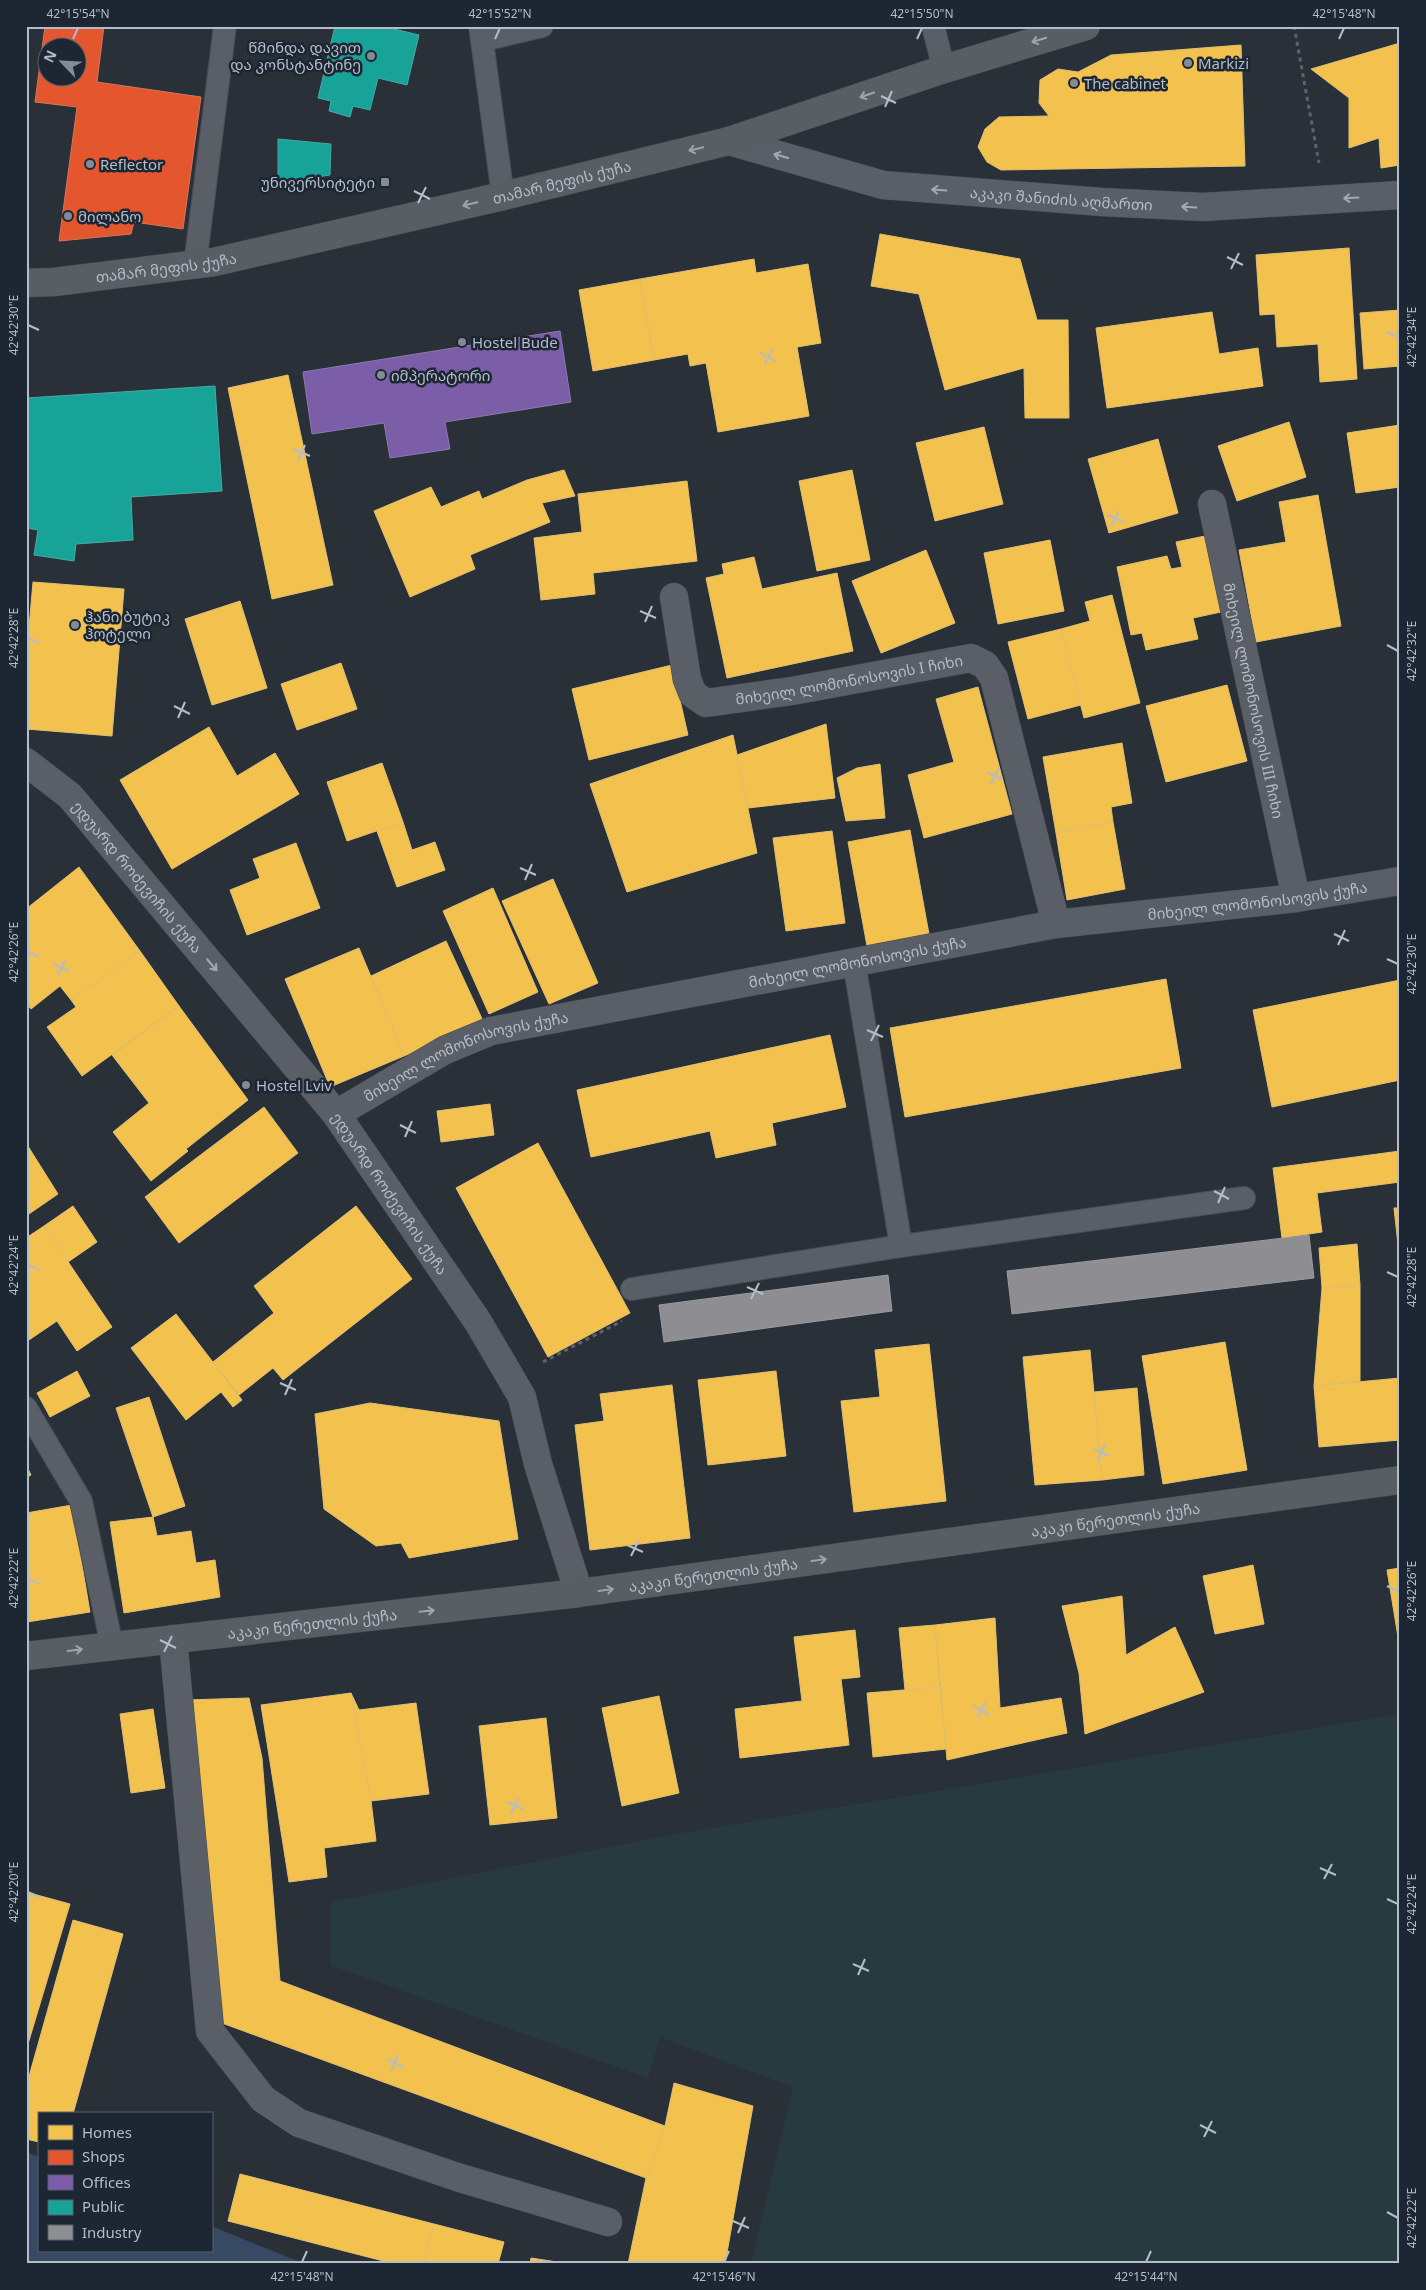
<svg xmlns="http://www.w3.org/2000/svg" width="1426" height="2290" font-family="'Noto Sans','Noto Sans Georgian',sans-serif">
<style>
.green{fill:#273a3e}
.water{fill:#384963}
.homes{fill:#f2c14e;stroke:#dfc073}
.shops{fill:#e4572e;stroke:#d6755c;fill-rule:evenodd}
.offices{fill:#7b5ea7;stroke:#8c7ab1}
.public{fill:#17a398;stroke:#46aaa7}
.industry{fill:#8d8d92;stroke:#999ba2}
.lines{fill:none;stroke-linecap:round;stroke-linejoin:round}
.lane-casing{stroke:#484c53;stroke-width:24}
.street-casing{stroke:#484c53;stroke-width:29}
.secondary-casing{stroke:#484c53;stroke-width:29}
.path{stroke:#5d636a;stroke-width:3;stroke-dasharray:4 4;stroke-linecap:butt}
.lane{stroke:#5a5e66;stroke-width:22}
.street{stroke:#5a5e66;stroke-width:28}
.secondary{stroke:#595d64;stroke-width:28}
.oneway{stroke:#9da4b0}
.oneway2{stroke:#a2a9b5}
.ticks{fill:none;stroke:#b4bcc9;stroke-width:2}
.poi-dot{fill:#848b96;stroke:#1d2633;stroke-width:2}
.labels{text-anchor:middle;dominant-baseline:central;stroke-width:5;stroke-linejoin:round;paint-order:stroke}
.poi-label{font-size:15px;fill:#b4bcc9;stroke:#1d2633;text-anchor:start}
.street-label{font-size:15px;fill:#b4bcc9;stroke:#1d2633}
.neatline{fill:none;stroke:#b4bcc9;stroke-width:2}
.ticks-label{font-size:12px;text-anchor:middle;fill:#b4bcc9}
</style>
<rect width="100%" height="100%" fill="#2a3038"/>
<path class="green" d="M1400,1714V2264H751L793,2087L660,2037L648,2078L330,1965L331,1902L676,1834Z"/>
<path class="water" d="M26,2152L39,2157V2251H211V2226L305,2264H26Z"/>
<g class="homes">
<path d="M1400,43V165L1381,168L1379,138L1349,148V98L1311,69Z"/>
<path d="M1241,45L1245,166L1001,170L987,162L978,147L985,129L999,117L1049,116L1039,103L1040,80L1058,69L1078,72L1111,55Z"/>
<path d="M880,234L1020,259L1037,320H1068L1069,418H1025L1024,368L945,390L919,294L871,286Z"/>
<path d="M1349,248L1357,379L1320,382L1318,344L1277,347L1275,314L1260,315L1256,255Z"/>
<path d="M754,259L756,273L808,264L821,343L797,347L809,416L718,432L706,363L690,366L688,354L654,360L640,279Z"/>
<path d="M640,279L654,360L593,371L579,290Z"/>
<path d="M1400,310V366L1364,369L1360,313Z"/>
<path d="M1212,312L1219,354L1258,348L1263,386L1107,408L1096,328Z"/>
<path d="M288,375L333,585L272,599L228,388Z"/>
<path d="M1289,422L1306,477L1237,501L1218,446Z"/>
<path d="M1400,425V487L1356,493L1347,433Z"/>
<path d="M984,427L1003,504L935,521L916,443Z"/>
<path d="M1158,439L1178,513L1109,533L1088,459Z"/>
<path d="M564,470L575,496L542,503L550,522L470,555L475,569L410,597L374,511L431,487L441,507L479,491L482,499L527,480Z"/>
<path d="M852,470L870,560L817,571L799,481Z"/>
<path d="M687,481L697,561L593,573L595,594L541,600L534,538L582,532L578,494Z"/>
<path d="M1318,495L1341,626L1256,642L1239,550L1286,542L1279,502Z"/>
<path d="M1205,536L1221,612L1193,618L1198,639L1146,650L1142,633L1131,635L1117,567L1167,556L1171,569L1182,567L1176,542Z"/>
<path d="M1050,540L1064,611L998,624L984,553Z"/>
<path d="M926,550L955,623L881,653L852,581Z"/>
<path d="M754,557L762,589L837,573L853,651L727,678L706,578L724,574L722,564Z"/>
<path d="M33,582L124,589L112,736L26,729V661Z"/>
<path d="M1112,595L1140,703L1084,718L1061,629L1090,621L1085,602Z"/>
<path d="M240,601L267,688L212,705L185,619Z"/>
<path d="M1061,629L1081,705L1028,719L1008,642Z"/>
<path d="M341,663L357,709L297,730L281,684Z"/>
<path d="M672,665L688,735L589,760L572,689Z"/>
<path d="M1227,685L1247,761L1166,782L1146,706Z"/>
<path d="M978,687L1012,814L924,838L908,775L954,762L936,699Z"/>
<path d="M826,724L835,798L748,808L737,755Z"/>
<path d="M209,727L237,776L275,753L299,794L172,869L120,780Z"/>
<path d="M733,735L757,853L627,892L590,784Z"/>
<path d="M1122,743L1132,803L1111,807L1113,822L1056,833L1043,757Z"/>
<path d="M382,763L403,822L347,841L327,782Z"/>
<path d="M880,764L885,818L846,821L837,778L857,768Z"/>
<path d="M403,822L412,850L435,842L445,870L397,887L377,831Z"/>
<path d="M1113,822L1125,889L1067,900L1056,833Z"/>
<path d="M910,830L929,934L867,946L848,842Z"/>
<path d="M832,831L845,923L786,931L773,838Z"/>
<path d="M296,843L320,908L247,935L230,890L260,878L253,859Z"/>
<path d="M79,867L140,951L71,1000L60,986L31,1009L26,1003V909Z"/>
<path d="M553,879L598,983L549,1004L502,901Z"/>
<path d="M493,888L538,992L489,1014L443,911Z"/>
<path d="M446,941L484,1023L404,1056L371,976Z"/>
<path d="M359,948L404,1056L330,1087L285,979Z"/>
<path d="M140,951L179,1006L82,1076L47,1027L76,1007L71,1000Z"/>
<path d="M1166,979L1181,1068L905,1117L890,1028Z"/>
<path d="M1400,980V1080L1272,1107L1253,1010Z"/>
<path d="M179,1006L248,1100L186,1149L188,1151L151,1181L113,1132L149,1103L112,1055Z"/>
<path d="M830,1035L846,1107L772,1123L776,1145L716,1158L710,1131L591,1157L577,1090Z"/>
<path d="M490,1104L494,1135L441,1142L437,1111Z"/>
<path d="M264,1107L298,1153L179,1243L145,1197Z"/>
<path d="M26,1143L58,1194L26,1216Z"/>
<path d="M538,1143L630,1313L548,1357L456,1188Z"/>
<path d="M1400,1151V1182L1317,1193L1322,1232L1282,1238L1273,1168Z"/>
<path d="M73,1206L97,1242L68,1262L44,1226Z"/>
<path d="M356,1206L412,1279L283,1380L273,1368L239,1395L213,1362L274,1313L254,1286Z"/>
<path d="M1394,1208H1400V1263Z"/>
<path d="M44,1226L112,1327L77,1351L57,1321L26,1342V1238Z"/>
<path d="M1357,1244L1360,1285L1322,1288L1319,1248Z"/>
<path d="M1360,1285V1381L1314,1386L1322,1288Z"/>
<path d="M176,1314L242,1400L233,1407L221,1392L186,1420L131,1348Z"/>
<path d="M1225,1342L1247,1470L1163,1484L1142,1356Z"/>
<path d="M929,1344L946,1501L854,1512L841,1401L880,1397L875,1350Z"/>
<path d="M1090,1350L1102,1480L1035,1485L1023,1357Z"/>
<path d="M77,1371L90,1396L50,1417L37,1393Z"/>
<path d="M776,1371L786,1456L708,1465L698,1380Z"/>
<path d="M1400,1378V1440L1319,1447L1314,1386Z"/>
<path d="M672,1385L690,1538L590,1550L575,1425L604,1421L600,1394Z"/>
<path d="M1137,1388L1144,1475L1102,1480L1094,1392Z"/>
<path d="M149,1397L185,1506L153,1517L116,1408Z"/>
<path d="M370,1403L499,1421L518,1539L409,1558L401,1543L376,1546L324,1509L315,1414Z"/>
<path d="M26,1465L31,1475L26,1478Z"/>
<path d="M72,1505L90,1612L27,1622L26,1513Z"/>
<path d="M153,1517L157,1536L191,1531L196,1563L215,1560L220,1597L124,1613L110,1522Z"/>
<path d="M1253,1565L1264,1624L1215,1634L1203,1576Z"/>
<path d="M1400,1568V1649L1387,1570Z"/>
<path d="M1122,1596L1126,1655L1175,1627L1204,1692L1085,1734L1079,1673L1062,1606Z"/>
<path d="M995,1618L1000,1708L1061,1698L1067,1733L947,1760L935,1625Z"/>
<path d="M935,1625L940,1687L905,1690L899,1628Z"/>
<path d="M855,1630L860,1677L841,1679L849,1745L740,1758L735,1709L802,1701L794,1637Z"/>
<path d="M940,1687L946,1749L873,1757L867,1693Z"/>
<path d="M351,1693L371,1801L376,1841L324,1848L327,1877L289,1882L261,1705Z"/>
<path d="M351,1693L359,1710L416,1703L429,1794L371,1801Z"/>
<path d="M659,1696L679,1793L622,1806L602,1708Z"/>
<path d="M249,1698L262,1758L280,1981L665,2126L646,2178L219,2022L186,1700Z"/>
<path d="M153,1709L165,1788L131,1793L120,1714Z"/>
<path d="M546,1718L557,1818L490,1825L479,1726Z"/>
<path d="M26,1892L70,1904L28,2044H26Z"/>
<path d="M73,1920L123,1934L73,2114H39V2142L26,2139V2087Z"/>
<path d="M674,2083L753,2106L725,2264H628L646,2178L665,2126Z"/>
<path d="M240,2174L434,2224L424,2264H395L228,2221Z"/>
<path d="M434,2224L504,2242L498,2264H424Z"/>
<path d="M531,2258L570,2264H530Z"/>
</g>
<path class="shops" d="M45,26H104L97,82L201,97L183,229L134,222L131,234L59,241L77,107L35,102ZM48,48H78V78H48Z"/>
<path class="offices" d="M560,331L571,402L445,422L450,449L390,458L384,423L312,434L303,372Z"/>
<g class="public">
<path d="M335,26H390V28L419,35L407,85L378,78L370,110L353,106L350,117L329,111L331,101L318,98Z"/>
<path d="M278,139L331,144L330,175L278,183Z"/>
<path d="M215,386L222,491L131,497L133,540L76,544L74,561L34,555L38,530L26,528V398Z"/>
</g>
<g class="industry">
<path d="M1309,1235L1314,1278L1012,1314L1007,1271Z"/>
<path d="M888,1275L892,1311L664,1342L659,1305Z"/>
</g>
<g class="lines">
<defs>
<g id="lane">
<path d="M480,26L503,196"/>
<path d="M933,26L944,69"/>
<path d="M483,40L542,26"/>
<path d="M195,265L225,26"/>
<path d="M854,962L901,1246"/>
<path d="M632,1289L901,1246L1244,1198"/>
<path d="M26,1408L81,1501L112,1646"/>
</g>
<g id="street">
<path id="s1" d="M729,141L883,185L1102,202L1203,207L1400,195"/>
<path id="s2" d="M1212,504L1296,898"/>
<path id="s3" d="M674,597L687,679L693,694L706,703L792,691L971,658L985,665L994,678L1056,924"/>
<path id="s4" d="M26,762L70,796L336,1114L478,1322L522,1397L538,1464L579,1593"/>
<path id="s5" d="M336,1114L445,1050L491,1031L1056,924L1296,898L1400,881"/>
<path d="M173,1639L210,2031L263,2099L299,2123L457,2177L608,2222"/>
</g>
<g id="secondary">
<path id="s6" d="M26,283L54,282L214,262L503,196L729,141L944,69L1086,26"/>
<path id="s7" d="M26,1656L579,1593L1400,1480"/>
</g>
</defs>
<use href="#lane" class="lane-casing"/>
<use href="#street" class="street-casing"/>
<use href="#secondary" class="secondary-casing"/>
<g class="path">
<path d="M1294,26L1319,163"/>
<path d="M543,1362L622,1321"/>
</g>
<use href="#lane" class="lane"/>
<use href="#street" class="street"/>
<use href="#secondary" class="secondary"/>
</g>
<defs><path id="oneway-shaft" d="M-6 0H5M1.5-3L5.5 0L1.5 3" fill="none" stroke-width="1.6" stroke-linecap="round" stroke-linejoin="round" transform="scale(1.25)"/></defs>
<g class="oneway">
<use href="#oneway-shaft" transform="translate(1039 40) rotate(163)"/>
<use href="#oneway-shaft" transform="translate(867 95) rotate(161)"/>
<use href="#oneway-shaft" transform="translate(696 149) rotate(166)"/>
<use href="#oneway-shaft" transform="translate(470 204) rotate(167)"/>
<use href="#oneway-shaft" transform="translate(819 1560) rotate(-8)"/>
<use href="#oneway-shaft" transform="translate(606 1590) rotate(-8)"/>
<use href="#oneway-shaft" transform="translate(427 1611) rotate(-6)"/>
<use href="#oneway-shaft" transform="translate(75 1650) rotate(-7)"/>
</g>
<g class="oneway2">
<use href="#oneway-shaft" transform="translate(781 156) rotate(-164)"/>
<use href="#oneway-shaft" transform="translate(939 190) rotate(-176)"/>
<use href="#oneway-shaft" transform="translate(1351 198) rotate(177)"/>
<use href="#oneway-shaft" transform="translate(1189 207) rotate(-177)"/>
<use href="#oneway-shaft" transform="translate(212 965) rotate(50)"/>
</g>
<path class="ticks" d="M73,39L78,28M495,39L500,28M917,39L922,28M1339,39L1344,28M881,96L896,103M885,107L892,91M414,191L430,199M418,203L426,187M1227,257L1243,265M1231,269L1239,253M28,325L39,330M1387,332L1398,337M760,353L776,361M765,365L772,349M294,449L310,456M298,461L305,445M1107,515L1123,522M1111,526L1119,511M640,611L656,618M645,622L652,606M28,638L39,643M1387,645L1398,651M174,706L190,714M178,718L185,702M987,772L1003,780M991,784L999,768M520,868L536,875M525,880L532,864M1334,934L1349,941M1338,945L1345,930M28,952L39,957M1387,959L1398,964M54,964L70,971M58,975L65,960M867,1030L883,1037M871,1041L879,1025M400,1125L416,1133M405,1137L412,1121M1214,1191L1229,1199M1218,1203L1225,1187M28,1265L39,1270M1387,1272L1398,1277M747,1287L763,1294M751,1299L759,1283M280,1383L296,1390M285,1395L292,1379M1094,1449L1109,1456M1098,1460L1105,1444M627,1545L643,1552M631,1556L639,1540M28,1578L39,1584M1387,1586L1398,1591M160,1640L176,1648M164,1652L172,1636M973,1706L989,1714M978,1718L985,1702M507,1802L523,1809M511,1814L518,1798M1320,1868L1336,1875M1324,1879L1332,1864M28,1892L39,1897M1387,1899L1398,1904M853,1964L869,1971M858,1975L865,1959M387,2059L403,2067M391,2071L398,2055M1200,2125L1216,2133M1204,2137L1212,2121M1387,2212L1398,2218M733,2221L749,2228M738,2233L745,2217M302,2262L307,2251M724,2262L729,2251M1146,2262L1151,2251"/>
<g class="poi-dot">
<circle cx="371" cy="56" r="5"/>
<circle cx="1188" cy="63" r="5"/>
<circle cx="1074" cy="83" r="5"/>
<circle cx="90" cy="164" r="5"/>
<rect x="380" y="177" width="10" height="10" rx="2.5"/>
<circle cx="68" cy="216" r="5"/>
<circle cx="462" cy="342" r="5"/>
<circle cx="381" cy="375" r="5"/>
<circle cx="75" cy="625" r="5"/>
<circle cx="246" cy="1085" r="5"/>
</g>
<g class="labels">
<g class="poi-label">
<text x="361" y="47" text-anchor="end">წმინდა დავით<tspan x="361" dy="17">და კონსტანტინე</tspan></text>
<text x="1198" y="63">Markizi</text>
<text x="1084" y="83">The cabinet</text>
<text x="100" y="164">Reflector</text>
<text x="375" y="182" text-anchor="end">უნივერსიტეტი</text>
<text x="78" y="216">მილანო</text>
<text x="472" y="342">Hostel Bude</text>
<text x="391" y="375">იმპერატორი</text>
<text x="85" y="616">ჰანი ბუტიკ<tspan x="85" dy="17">ჰოტელი</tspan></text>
<text x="256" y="1085">Hostel Lviv</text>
</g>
<g class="street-label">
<text stroke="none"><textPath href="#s6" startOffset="546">თამარ მეფის ქუჩა</textPath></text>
<text stroke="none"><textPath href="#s1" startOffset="339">აკაკი შანიძის აღმართი</textPath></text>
<text stroke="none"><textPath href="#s6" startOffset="141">თამარ მეფის ქუჩა</textPath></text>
<text stroke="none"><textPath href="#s3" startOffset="260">მიხეილ ლომონოსოვის I ჩიხი</textPath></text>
<text stroke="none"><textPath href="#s2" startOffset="201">მიხეილ ლომონოსოვის III ჩიხი</textPath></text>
<text stroke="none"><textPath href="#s4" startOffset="161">ედუარდ როძევიჩის ქუჩა</textPath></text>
<text stroke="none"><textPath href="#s5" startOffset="954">მიხეილ ლომონოსოვის ქუჩა</textPath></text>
<text stroke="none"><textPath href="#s5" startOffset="549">მიხეილ ლომონოსოვის ქუჩა</textPath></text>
<text stroke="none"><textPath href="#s5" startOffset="144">მიხეილ ლომონოსოვის ქუჩა</textPath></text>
<text stroke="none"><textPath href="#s4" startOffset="566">ედუარდ როძევიჩის ქუჩა</textPath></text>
<text stroke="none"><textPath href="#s7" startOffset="1098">აკაკი წერეთლის ქუჩა</textPath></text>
<text stroke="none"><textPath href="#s7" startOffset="692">აკაკი წერეთლის ქუჩა</textPath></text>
<text stroke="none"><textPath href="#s7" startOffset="288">აკაკი წერეთლის ქუჩა</textPath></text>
</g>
</g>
<rect width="1426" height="2290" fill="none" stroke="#1d2633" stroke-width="55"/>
<rect x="38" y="2112" width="175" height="140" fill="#1d2633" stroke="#59626f"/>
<rect x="48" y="2125" width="25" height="15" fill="#f2c14e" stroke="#59626f"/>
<text x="82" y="2138" font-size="15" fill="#b4bcc9">Homes</text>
<rect x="48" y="2150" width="25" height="15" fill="#e4572e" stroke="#59626f"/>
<text x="82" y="2162" font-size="15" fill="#b4bcc9">Shops</text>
<rect x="48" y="2175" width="25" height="15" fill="#7b5ea7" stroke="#59626f"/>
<text x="82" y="2188" font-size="15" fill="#b4bcc9">Offices</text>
<rect x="48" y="2200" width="25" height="15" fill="#17a398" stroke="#59626f"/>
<text x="82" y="2212" font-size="15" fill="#b4bcc9">Public</text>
<rect x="48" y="2225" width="25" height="15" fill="#8d8d92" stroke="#59626f"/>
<text x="82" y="2238" font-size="15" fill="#b4bcc9">Industry</text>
<g transform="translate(62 62) rotate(295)"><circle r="24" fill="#1d2633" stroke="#59626f"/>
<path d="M0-4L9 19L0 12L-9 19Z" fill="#848b96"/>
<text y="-8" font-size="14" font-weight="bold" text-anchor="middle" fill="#b4bcc9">N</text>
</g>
<rect x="28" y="28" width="1370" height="2234" class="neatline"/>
<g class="ticks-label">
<text x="78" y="18">42°15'54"N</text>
<text x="500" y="18">42°15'52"N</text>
<text x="922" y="18">42°15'50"N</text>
<text x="1344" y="18">42°15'48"N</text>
<text transform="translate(14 325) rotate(-90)" y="4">42°42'30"E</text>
<text transform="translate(1412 337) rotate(-90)" y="4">42°42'34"E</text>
<text transform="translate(14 638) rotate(-90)" y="4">42°42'28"E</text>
<text transform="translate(1412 651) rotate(-90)" y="4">42°42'32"E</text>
<text transform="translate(14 952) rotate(-90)" y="4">42°42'26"E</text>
<text transform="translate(1412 964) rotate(-90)" y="4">42°42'30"E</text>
<text transform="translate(14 1265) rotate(-90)" y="4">42°42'24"E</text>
<text transform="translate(1412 1277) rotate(-90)" y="4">42°42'28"E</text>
<text transform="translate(14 1578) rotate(-90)" y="4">42°42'22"E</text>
<text transform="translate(1412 1591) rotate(-90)" y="4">42°42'26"E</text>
<text transform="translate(14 1892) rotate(-90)" y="4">42°42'20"E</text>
<text transform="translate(1412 1904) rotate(-90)" y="4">42°42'24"E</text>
<text transform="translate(1412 2218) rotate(-90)" y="4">42°42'22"E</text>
<text x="302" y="2281">42°15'48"N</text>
<text x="724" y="2281">42°15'46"N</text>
<text x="1146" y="2281">42°15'44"N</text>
</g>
</svg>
